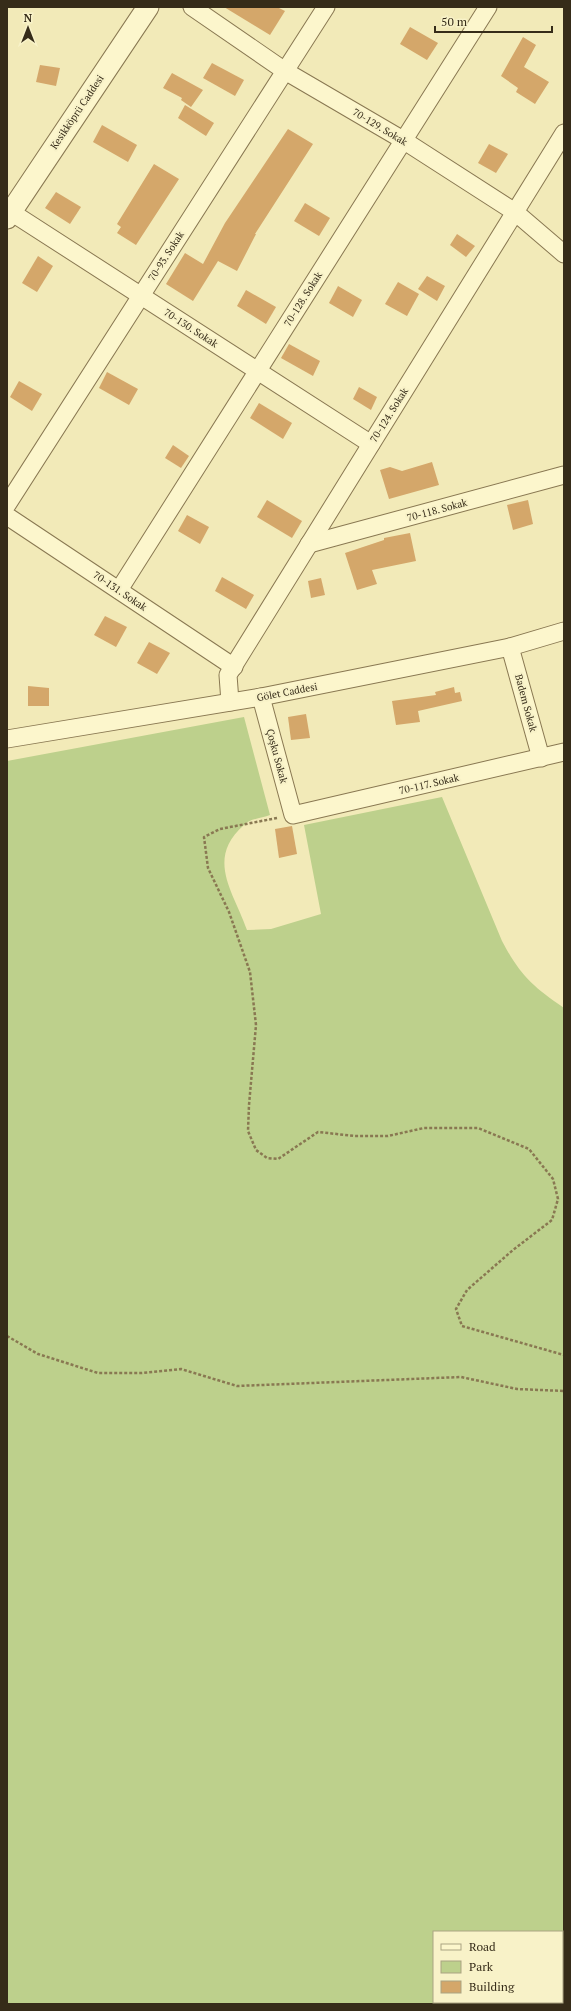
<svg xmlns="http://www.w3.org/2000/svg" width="571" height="2011" font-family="'PT Serif',serif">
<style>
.green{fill:#bdd08c;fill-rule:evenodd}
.building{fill:#d4a76a}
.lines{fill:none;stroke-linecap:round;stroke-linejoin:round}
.minor-casing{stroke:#897852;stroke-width:19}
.tertiary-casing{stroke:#897852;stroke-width:23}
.path{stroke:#897852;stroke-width:2.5;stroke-dasharray:3 2;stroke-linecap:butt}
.minor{stroke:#fcf6cc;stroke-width:17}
.tertiary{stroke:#fcf6cc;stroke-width:21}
.labels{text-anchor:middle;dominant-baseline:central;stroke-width:4;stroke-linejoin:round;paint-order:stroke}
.street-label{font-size:10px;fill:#362c19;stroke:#f8f2c8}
</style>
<rect width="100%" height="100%" fill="#f2eab8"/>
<path class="green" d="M244,717L270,815C262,818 249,819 244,825C205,859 234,892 247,930L271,929L321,914L304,825L442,797L502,941C520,975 532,986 564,1008V2004H7V761ZM434,1932H562V2002H434Z"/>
<g class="building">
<path d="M224,7H277L285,11L270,35Z"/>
<path d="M410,27L438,43L427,60L400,44Z"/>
<path d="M523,37L536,45L524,67L549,82L535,104L516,92L518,88L501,76Z"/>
<path d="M212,63L244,80L235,96L203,78Z"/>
<path d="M40,65L60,68L56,86L36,82Z"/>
<path d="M172,73L203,90L191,107L181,100L182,98L163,88Z"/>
<path d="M185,105L214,123L206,136L178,118Z"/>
<path d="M102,125L137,145L128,162L93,142Z"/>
<path d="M288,129L313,144L255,234H256L237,271L218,261L193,301L166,284L185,253L203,264L225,223Z"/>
<path d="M489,144L508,154L496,173L478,163Z"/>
<path d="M154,164L179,179L136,245L117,233L121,227L117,224Z"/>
<path d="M56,192L81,207L70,224L45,208Z"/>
<path d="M305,203L330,218L319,236L294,221Z"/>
<path d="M457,234L475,246L466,257L450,245Z"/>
<path d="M38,256L53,266L37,292L22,283Z"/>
<path d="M427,276L445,286L437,301L418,289Z"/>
<path d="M398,282L419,294L407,316L385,304Z"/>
<path d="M338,286L362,300L353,317L329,303Z"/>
<path d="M246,290L276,307L266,324L237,306Z"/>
<path d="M289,344L320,361L313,376L281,358Z"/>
<path d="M107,372L138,389L129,405L99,388Z"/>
<path d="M19,381L42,394L32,411L10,397Z"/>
<path d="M359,387L377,397L371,410L353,399Z"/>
<path d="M259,403L292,423L283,439L250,418Z"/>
<path d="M173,445L189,456L181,468L165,458Z"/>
<path d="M432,462L439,485L389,499L380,470L390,467L402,471Z"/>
<path d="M267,500L302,521L292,538L257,517Z"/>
<path d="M528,500L533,524L513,530L507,505Z"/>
<path d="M187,515L209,527L200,544L178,531Z"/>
<path d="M410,533L416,561L372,570L377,584L357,590L345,553L384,540V538Z"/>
<path d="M222,577L254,595L246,609L215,591Z"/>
<path d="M321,578L325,595L311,598L308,581Z"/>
<path d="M105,616L127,627L116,647L94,635Z"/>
<path d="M149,642L170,653L157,674L137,663Z"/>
<path d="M28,686L49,688V706H28Z"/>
<path d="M454,687L455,693L460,692L462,701L418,711L420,722L396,725L392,701L436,695L435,692Z"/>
<path d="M306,714L310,738L291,740L288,717Z"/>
<path d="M292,826L297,854L279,858L275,829Z"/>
</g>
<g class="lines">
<defs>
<g id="minor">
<path d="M192,7L285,71L403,140L515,212L564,254"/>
<path d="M11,212L371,444"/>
<path d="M7,505L326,7"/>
<path d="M7,516L234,667"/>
<path d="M309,544L564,475"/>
<path d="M119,590L488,7"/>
<path d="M510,647L541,758"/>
<path d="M261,697L293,815L564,752"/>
<path d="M230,702L228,675L564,133"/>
<path d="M7,739L261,697L510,647L564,631"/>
</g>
<path id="tertiary" d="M7,218L148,7"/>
</defs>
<use href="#minor" class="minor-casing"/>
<use href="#tertiary" class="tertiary-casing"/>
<g class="path">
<path d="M277,818L220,829L204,837L208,868L229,912L250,972L256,1025L249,1105L248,1131L256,1150L267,1158L278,1159L318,1132L355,1136H388L424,1128H478L529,1149L553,1179L558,1199L552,1220L513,1250L467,1290L456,1309L462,1326L564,1355"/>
<path d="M7,1336L38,1354L98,1373H142L181,1369L237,1386L461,1377L517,1389L564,1391"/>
</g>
<use href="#minor" class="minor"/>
<use href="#tertiary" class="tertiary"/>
</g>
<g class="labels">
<g class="street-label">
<text transform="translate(77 112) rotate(-56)">Kesikköprü Caddesi</text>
<text transform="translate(380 127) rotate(31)">70-129. Sokak</text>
<text transform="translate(166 256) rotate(-57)">70-93. Sokak</text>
<text transform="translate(303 299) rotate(-58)">70-128. Sokak</text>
<text transform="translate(191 328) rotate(33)">70-130. Sokak</text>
<text transform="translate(389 415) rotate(-58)">70-124. Sokak</text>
<text transform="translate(437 510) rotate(-15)">70-118. Sokak</text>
<text transform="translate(120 591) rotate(34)">70-131. Sokak</text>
<text transform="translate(287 692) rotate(-11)">Gölet Caddesi</text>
<text transform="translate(526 703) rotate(75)">Badem Sokak</text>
<text transform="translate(277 756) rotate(75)">Çoşku Sokak</text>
<text transform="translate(429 784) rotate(-13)">70-117. Sokak</text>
</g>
</g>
<rect width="571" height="2011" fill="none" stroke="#362c19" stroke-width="16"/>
<rect x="433" y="1931" width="130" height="72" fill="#f8f2c8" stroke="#aaa382"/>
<rect x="441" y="1944" width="20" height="6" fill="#fcf6cc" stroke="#aaa382"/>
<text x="469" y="1951" font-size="12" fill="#362c19">Road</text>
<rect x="441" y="1961" width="20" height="12" fill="#bdd08c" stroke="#aaa382"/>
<text x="469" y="1971" font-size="12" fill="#362c19">Park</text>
<rect x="441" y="1981" width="20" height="12" fill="#d4a76a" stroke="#aaa382"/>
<text x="469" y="1991" font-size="12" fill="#362c19">Building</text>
<g transform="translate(28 28)" stroke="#f8f2c8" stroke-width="3" paint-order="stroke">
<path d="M0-3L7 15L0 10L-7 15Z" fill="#362c19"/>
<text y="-6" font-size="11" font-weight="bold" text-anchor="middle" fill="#362c19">N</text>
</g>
<path d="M435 26v6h117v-6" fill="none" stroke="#362c19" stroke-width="2"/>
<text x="441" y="26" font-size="12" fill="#362c19" stroke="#f8f2c8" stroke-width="3" paint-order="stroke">50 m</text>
</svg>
